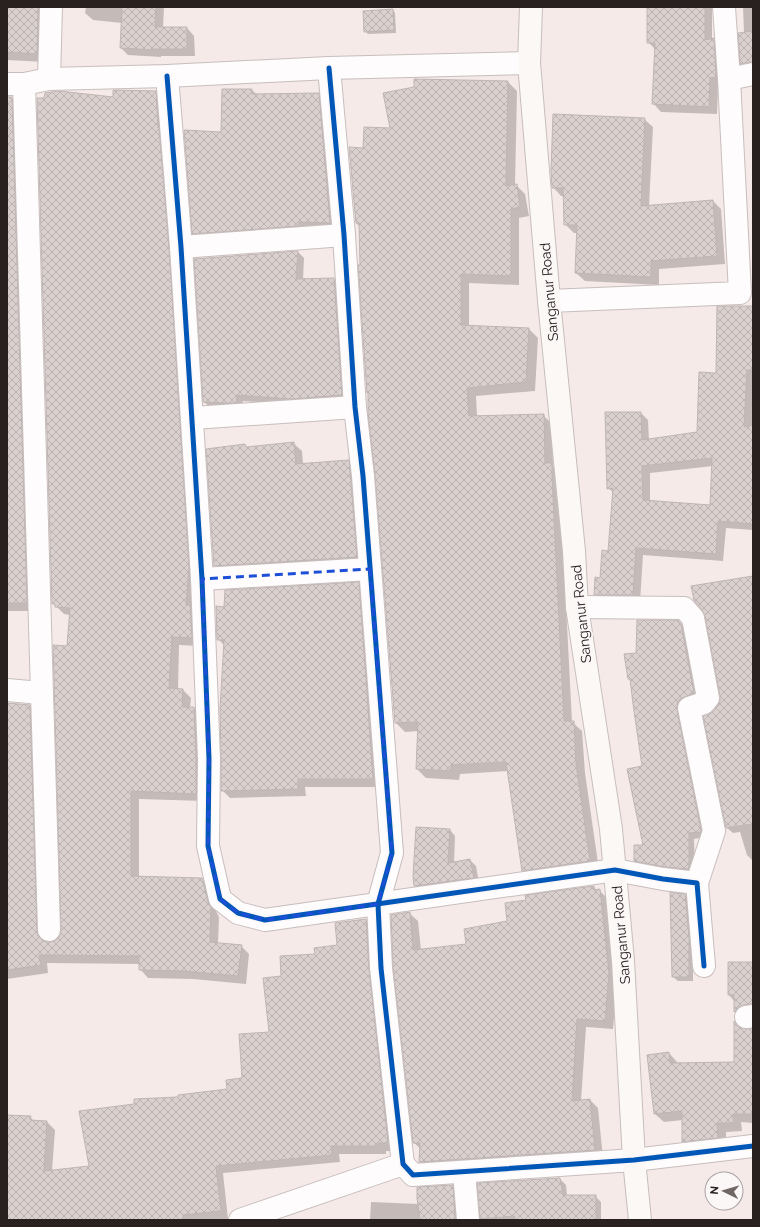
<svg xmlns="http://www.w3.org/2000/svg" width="760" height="1227" font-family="Raleway,sans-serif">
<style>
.shadow{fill:#0003;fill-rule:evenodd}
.building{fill:url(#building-cross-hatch);stroke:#bfb6b4;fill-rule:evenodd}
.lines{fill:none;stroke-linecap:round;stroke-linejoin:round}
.street-casing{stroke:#c7bebd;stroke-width:24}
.secondary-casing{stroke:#c7bebd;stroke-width:24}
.street{stroke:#fefcfc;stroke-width:22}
.secondary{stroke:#fbf8f6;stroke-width:22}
.cycleway-casing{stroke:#fcf7f7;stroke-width:8}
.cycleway{stroke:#0057b8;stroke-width:5}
.marked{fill:none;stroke:#1d4ed8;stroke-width:3;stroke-dasharray:8 5;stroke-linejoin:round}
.labels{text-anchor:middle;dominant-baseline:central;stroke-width:3.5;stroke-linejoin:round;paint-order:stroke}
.street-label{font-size:14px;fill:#28211f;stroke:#fcf7f7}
</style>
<defs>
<pattern id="building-cross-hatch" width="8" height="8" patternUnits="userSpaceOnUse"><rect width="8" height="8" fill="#dad1cf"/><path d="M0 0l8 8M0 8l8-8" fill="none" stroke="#bbb3b1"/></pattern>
</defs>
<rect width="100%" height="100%" fill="#f5eae8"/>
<g class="shadow">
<path d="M7,7H52L46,62L7,60Z"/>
<path d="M86,7H164L163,28H187L194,36L195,56H161V57L128,55L121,48L122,23L93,20L85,13Z"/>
<path d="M648,7H712V39L721,47L724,85L718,86L717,114L661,112L653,103L656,50L648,42Z"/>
<path d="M743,7H753V71L750,72L741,63L744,33Z"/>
<path d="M393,10L395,13L396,33L368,34L365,31Z"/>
<path d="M508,82L517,91L515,185H516L525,194L529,216L519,218V285L469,283V326L529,329L538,338L535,391L476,396L477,416L543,415L552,424L553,466L561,473L560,487L572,722L582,731L585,773L599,870L532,879L523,870L508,771L460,774L459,780L426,778L417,769L419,731L405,732L396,723L369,394L368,393L361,266L360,227L356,223L364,149L391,129Z"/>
<path d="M252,90L257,95L318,94L324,99L336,228L199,239L193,233L222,133Z"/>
<path d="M155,92L164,101L200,646L179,645L178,690H183L191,698L190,708H194L202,717L204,801L139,799V877L202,879L210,887L216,911L219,917L218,944L241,946L249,954L246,984L193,979L148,978L140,969V964L47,963L48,973L7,979V705L29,706L38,714L45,942H56L61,937L62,930L67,647L70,615L64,614L53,603L114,98Z"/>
<path d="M7,98H11L20,106L35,611H7Z"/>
<path d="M644,119L653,127L649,206L713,201L721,209L725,264L659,269V285L585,281L576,273L578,233H574L565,224V196H561L553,187Z"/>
<path d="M298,252L304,258L303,280L334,279L340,286L347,401L298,405L243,401L242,408H211L204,402Z"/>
<path d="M753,307V530L726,528L723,561L643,555L640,602H602L595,594L609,552L614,493L608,488L641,413L648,420L649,440L698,433L717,374ZM713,466L711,506L650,502V473Z"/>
<path d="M293,443L302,451L303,464L348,462L357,470L365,565L223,574L215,565L245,446L247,447Z"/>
<path d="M753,577V860H752L747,855L740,832L733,833L727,828L714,712L721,702Z"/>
<path d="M358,583L366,591L381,787H305L306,796L230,798L222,790L225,646L218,639L225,608Z"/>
<path d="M678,621L687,631L700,699L706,837L694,839L695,872L641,866L635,860L645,846L644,766L631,681L629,679L637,654Z"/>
<path d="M450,830L455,836L454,863L470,860L476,866L479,883L421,891L415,886Z"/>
<path d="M594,887L597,891L599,890L608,899L617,982L613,1029L586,1027L581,1101L590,1100L598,1108L603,1158L428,1170L420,1162L421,1149L414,1143L409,913L418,921L421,950L467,945L509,922Z"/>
<path d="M685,895L690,900L693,942V981H678L673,977Z"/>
<path d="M366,920L374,928L396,1151H386V1154H339L340,1162L223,1173L228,1219L218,1220H7V1116L30,1117L35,1122H47L55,1130L52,1171L90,1167L179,1098L228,1090L243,1079L270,1032L282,977L316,955L338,946Z"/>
<path d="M753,963V1013L744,1020L735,1012V1002L729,995Z"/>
<path d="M735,1023L742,1030L753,1029V1123L741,1122L742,1131L726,1132V1146L692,1150L683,1141V1120L664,1122L655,1114L669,1053L677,1062L678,1064L735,1063Z"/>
<path d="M560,1179L566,1185L567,1196H595L601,1202V1220H481L479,1184Z"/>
<path d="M452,1186L458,1192L461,1220H370L371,1202L418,1204Z"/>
<path d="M677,1219L696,1220H677Z"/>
</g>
<g class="building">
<path d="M7,7H38L37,54L7,52Z"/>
<path d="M122,7H156L155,27H187V49H154V50L120,48Z"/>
<path d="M647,7H705V40L714,38L716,77L710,78L709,107L652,104L655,43H647Z"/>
<path d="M393,9L394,30L364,32L363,11Z"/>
<path d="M753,31V62L740,64L738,33Z"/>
<path d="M414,79L508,81L506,186L517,184L520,207L511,209V276L461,274V325L529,328L526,382L467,388L469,416L544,414L545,463H552V477L564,721H574L576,764L590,861L522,871L506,762L451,765V771L416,769L418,722L395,723L375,475L368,413V393H367L358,265H360L359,223H356L349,147L363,148L364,127L390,128L383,93L414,87Z"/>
<path d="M222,89H252V94L319,93L330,223L299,222V226L192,234L184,130L221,132Z"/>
<path d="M113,90L156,91L158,128H159L169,248L189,567L186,605H190L192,638L172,637L169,688L183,689L182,707H194L196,759V794L131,791V876L202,878L208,902L211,907L210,942L242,945L238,976L184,971L139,970V956L39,955L41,965L7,970V703L30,705L37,931L38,936L43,941L50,942L55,941L60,936L61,930L53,645L67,646L70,608L55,607V604H52L37,98H44L45,93L59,91L113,97Z"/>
<path d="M7,97H12L27,603H7Z"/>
<path d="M553,114L645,118L641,206L713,200L717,256L651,261V277L575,273L577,225H564L563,188H552L551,171Z"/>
<path d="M298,251L296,279L334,278L342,395L291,399L237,395L236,403H224L203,402L194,259Z"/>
<path d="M717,306H753V370H747L744,427L753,425V524L718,521L716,554L636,548L633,595H594L595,577L600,578L602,550L608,551L613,488L607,489L605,412H641L642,440L697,432L699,372L716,373ZM712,458L710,505L643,500L642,466Z"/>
<path d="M294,442L296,464L349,460L357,557L214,566L206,449L245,444L246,447Z"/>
<path d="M753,576V824L726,828L703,716L714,711L720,701V696L705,616L702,610L694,600L691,586Z"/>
<path d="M359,582L373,779H298V789L221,791V759L220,709L224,640H217L216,606L224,607L225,590Z"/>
<path d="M637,620H678L681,624L694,693L680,699L677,704V710L701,830V832L689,833V866L688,869L665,867L634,861V845H643L627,769L642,766L633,704L630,679H628L624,654L636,653Z"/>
<path d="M416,827L450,829L448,863L470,859L474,878L414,886L413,876Z"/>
<path d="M594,886V890L600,889L609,973L605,1021L577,1019L572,1101L590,1099L595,1150L419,1162L420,1143H413L393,967L391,915L410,912L413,950L466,944L464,929L507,921L505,903L526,900L525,895Z"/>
<path d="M670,892L685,894L689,937V977H672Z"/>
<path d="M366,919L369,969L388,1143H378V1146H331L332,1155L216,1166L221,1211L183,1215L184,1220H7V1115L31,1116L30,1120L47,1121L44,1171L89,1166L79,1111L134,1104V1099L178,1097V1095L227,1089L226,1080L242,1078L239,1034L269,1032L263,978L281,976L280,956L315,954L314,948L337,945L335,923Z"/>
<path d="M728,962H753V1004L744,1005L739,1007L734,1012V995H728Z"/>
<path d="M734,1021L736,1025L741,1028L753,1029V1114H733V1123H717L718,1138L682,1142V1111L654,1114L647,1055L669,1052L670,1063L734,1062Z"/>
<path d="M560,1178L563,1195H596V1220H515V1216L480,1219L477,1183Z"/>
<path d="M453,1185L455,1220H420L417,1198V1187Z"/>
</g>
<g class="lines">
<defs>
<g id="street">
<path d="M329,68L344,235L355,407L363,476L392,853L378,904L381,968L403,1164L413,1175L634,1160L753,1146"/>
<path d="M167,76L181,247L202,579L209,759L208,846L220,899L238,913L265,920L615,870L663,879L697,883L704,966"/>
<path d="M49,79L51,7"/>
<path d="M729,79L753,74"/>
<path d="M7,84H24L49,79L167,76L329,68L529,63"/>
<path d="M24,84L49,930"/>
<path d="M181,247L344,235"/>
<path d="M549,301L740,293L729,79L724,7"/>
<path d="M193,418L355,407"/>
<path d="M202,579L370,569"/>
<path d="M577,607L684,608L693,618L708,698L704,703L689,708L714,831L697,883"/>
<path d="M7,690L41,693"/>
<path d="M746,1017L753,1016"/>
<path d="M464,1172L468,1220"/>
<path d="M240,1220L403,1164"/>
</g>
<path id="secondary" d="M531,7L529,63L549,301L574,551L577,607L611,829L623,961L634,1160L640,1220"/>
</defs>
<use href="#street" class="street-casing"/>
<use href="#secondary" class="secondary-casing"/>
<use href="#street" class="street"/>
<use href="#secondary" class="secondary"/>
<defs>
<g id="cycleway">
<path d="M329,68L344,235L355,407L363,476L392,853L378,904L381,968L403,1164L413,1175L634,1160L753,1146"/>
<path d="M167,76L181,247L202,579L209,759L208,846L220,899L238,913L265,920L615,870L663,879L697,883L704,966"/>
</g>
</defs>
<use href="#cycleway" class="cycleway-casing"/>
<use href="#cycleway" class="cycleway"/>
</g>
<path class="marked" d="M370,569L392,853L378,904L265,920L238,913L220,899L208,846L209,759L202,579Z"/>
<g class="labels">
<g class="street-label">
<text transform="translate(549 292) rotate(-95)">Sanganur Road</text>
<text transform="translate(581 614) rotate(-96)">Sanganur Road</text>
<text transform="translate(621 935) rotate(-95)">Sanganur Road</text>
</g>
</g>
<rect width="760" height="1227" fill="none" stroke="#28211f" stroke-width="16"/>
<g transform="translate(724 1191) rotate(275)"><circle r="19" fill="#fcf7f7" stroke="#a7a1a1"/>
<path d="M0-3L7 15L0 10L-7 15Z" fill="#706765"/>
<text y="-6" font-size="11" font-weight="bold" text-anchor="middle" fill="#28211f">N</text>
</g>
</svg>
